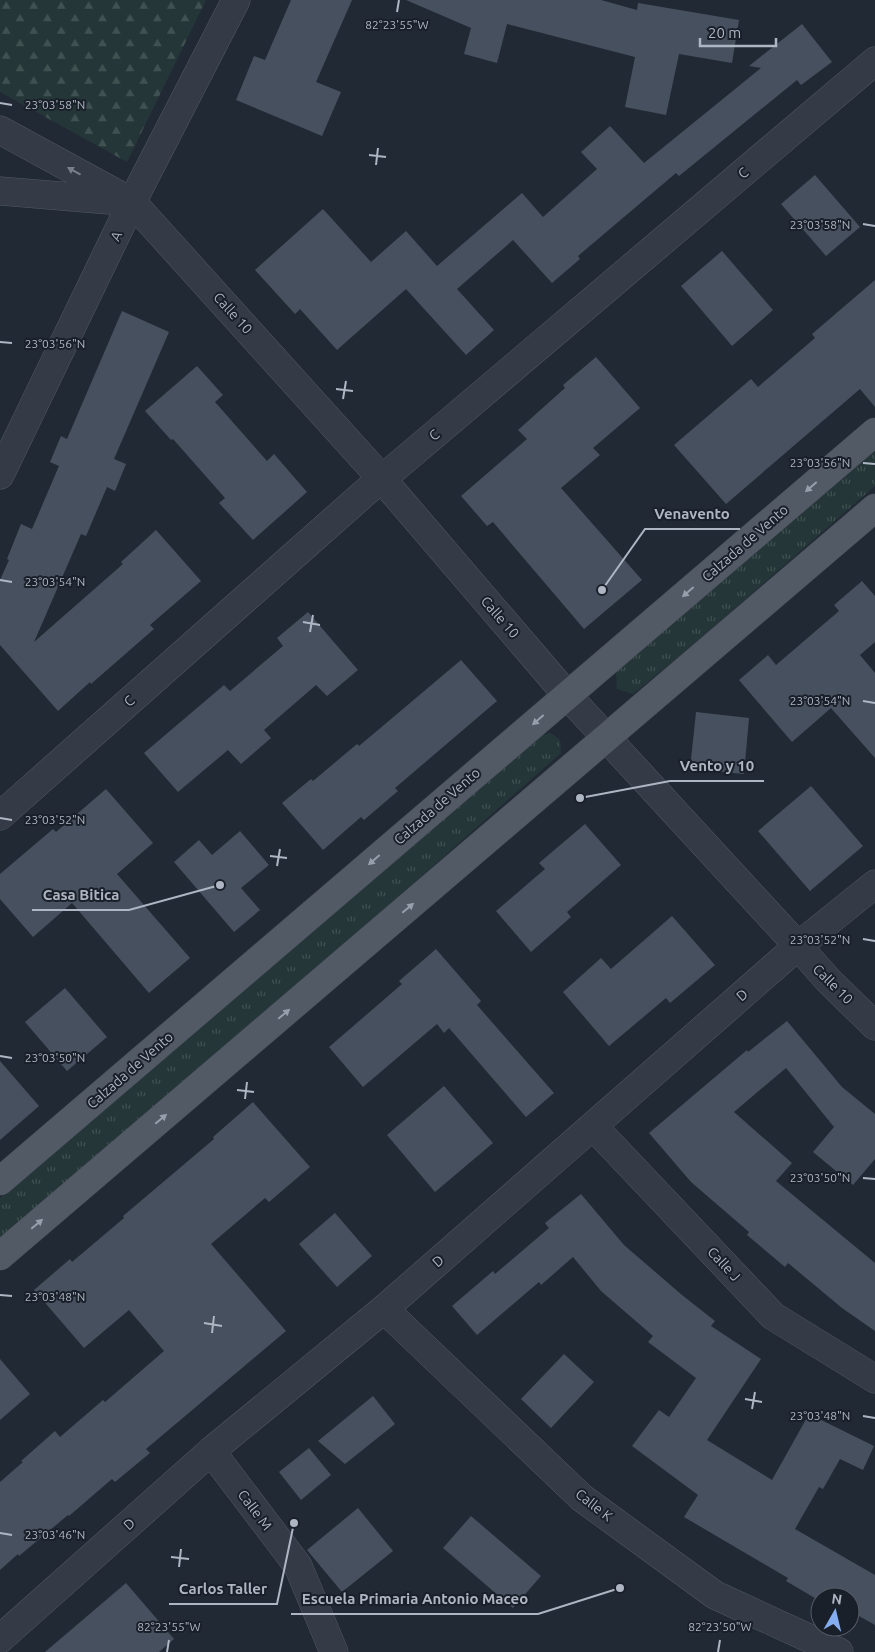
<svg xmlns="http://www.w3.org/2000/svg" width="875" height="1652" font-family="Ubuntu,sans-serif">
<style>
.grass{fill:url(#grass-tufts)}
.forest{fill:url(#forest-firs)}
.building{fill:#47505f}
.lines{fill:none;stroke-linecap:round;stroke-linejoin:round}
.minor-casing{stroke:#515964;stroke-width:29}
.tertiary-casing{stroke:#515964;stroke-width:29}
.primary-casing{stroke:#3d444f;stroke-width:29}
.minor{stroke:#343b46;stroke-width:28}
.tertiary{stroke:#343b46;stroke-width:28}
.primary{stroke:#525a66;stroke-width:28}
.oneway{fill:#777f8b}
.oneway2{fill:#979fac}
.ticks{fill:none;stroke:#aeb6c3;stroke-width:2}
.labels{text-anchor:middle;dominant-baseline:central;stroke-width:4;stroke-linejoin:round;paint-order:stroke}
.street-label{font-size:14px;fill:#aeb6c3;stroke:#1a202a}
.ticks-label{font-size:12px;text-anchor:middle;fill:#aeb6c3;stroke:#1a202a;stroke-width:4;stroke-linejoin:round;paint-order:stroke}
.leader{fill:none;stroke:#aeb6c3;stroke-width:2}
.callout-dot{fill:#aeb6c3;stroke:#1a202a;stroke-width:2}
.callout-label{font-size:15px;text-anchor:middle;font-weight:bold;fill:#aeb6c3;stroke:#1a202a;stroke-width:4;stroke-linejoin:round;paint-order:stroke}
</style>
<defs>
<pattern id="grass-tufts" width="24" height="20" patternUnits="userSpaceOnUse" patternTransform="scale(1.25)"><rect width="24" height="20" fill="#243637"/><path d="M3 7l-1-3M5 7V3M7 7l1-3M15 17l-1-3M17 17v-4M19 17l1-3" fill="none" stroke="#415152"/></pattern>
<pattern id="forest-firs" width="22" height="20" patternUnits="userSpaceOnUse" patternTransform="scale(1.25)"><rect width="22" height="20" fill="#243637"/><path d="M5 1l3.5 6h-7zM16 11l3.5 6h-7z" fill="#415152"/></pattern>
</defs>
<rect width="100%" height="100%" fill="#212935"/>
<g class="grass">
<path d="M875,446V486L681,655L633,694L617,689L616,672Z"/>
<path d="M551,733L560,740L561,753L0,1249V1198L540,736Z"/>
</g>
<path class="forest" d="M0,0H206L127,162L0,92Z"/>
<g class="building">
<path d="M291,0H352L316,82L341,92L322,136L236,100L254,56L265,60Z"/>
<path d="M406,0H601L637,10L638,3L739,20L732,63L679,54L666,115L625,107L635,57L507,24L497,63L464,54L471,28Z"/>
<path d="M802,24L832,62L801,85L797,80L679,176L676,173L578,256L580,259L552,283L513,240L457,289L494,330L466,355L406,289L337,350L300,309L295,314L255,270L323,209L371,262L406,231L437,266L522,193L543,217L597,169L581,152L610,126L644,163L761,68L749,66Z"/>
<path d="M815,175L860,227L826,256L781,204Z"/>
<path d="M722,251L773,310L732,346L681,286Z"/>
<path d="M875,280V407L860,389L726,504L674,445L751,379L758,387L815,338L812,334Z"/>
<path d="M122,311L169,332L114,459L126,464L115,491L107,487L86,536L81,534L34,642L123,564L121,562L156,530L201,581L150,625L154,629L91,684L90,682L58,711L0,645V580L9,560L7,559L21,524L32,529L59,466L50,462L61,436L67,439Z"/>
<path d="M596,357L640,408L593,448L600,455L561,488L642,580L584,629L493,522L487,526L461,496L527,439L518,430L565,388L563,385Z"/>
<path d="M197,366L223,395L215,402L267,461L274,454L307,492L253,540L219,503L225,498L173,439L171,440L145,411Z"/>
<path d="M862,581L875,596V642L860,655L875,673V758L831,708L792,742L739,680L768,655L776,665L839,611L834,605Z"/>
<path d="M308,612L358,670L327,696L316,685L264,730L271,738L241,764L228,750L178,792L144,753L224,685L230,691L283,646L277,638Z"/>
<path d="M461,660L497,701L395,788L398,791L364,820L361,817L323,850L282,803L311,779L313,781L357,744L359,746Z"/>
<path d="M696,712L749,718L744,774L690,769Z"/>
<path d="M811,786L863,846L810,891L758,831Z"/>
<path d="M106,789L153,843L117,874L190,958L149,993L72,903L33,937L0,899V874L53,829L56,832Z"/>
<path d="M585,824L621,865L567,912L571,917L531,952L496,911L545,869L539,863Z"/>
<path d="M240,831L269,865L241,888L260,910L234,932L174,862L199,840L212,855Z"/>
<path d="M672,916L715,965L670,1003L666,998L609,1046L563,992L601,958L611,969Z"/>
<path d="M436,949L481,1001L477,1005L554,1093L526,1117L449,1028L444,1033L437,1024L363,1087L329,1047L402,984L399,981Z"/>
<path d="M65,988L107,1037L67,1071L25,1022Z"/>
<path d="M787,1021L842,1087L875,1114V1159L853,1185L813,1152L834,1127L786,1068L734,1112L792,1163L776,1181L875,1263V1331L842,1308L788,1263L785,1267L747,1235L749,1232L691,1182L649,1133L747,1050L748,1052Z"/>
<path d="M0,1061L39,1106L0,1140Z"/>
<path d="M444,1086L493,1143L435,1192L387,1135Z"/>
<path d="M253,1102L310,1167L269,1202L265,1198L211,1244L286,1331L146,1449L150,1453L115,1482L112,1479L69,1516L68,1515L19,1556L18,1554L0,1570V1482L23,1462L21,1461L55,1431L60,1437L103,1400L105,1402L164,1351L129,1310L84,1348L34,1290L70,1259L72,1262L124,1218L123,1216L214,1139L213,1137Z"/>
<path d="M581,1194L624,1245L682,1295L715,1321L711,1326L761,1359L707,1440L772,1480L809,1414L874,1446L863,1470L840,1459L823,1489L819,1487L795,1529L875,1575V1625L850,1611V1597H823L820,1595V1601L786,1581L788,1578L684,1517L698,1495L632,1446L659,1410L669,1417L696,1378L648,1342L653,1336L601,1291L573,1257L541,1285L539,1282L477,1335L452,1306L493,1271L495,1274L549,1228L545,1223Z"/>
<path d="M335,1213L372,1256L337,1287L299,1244Z"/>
<path d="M564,1354L594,1382L551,1428L521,1399Z"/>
<path d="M0,1359L30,1394L0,1420Z"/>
<path d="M373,1396L395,1424L345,1464L318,1441Z"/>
<path d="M309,1448L331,1475L301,1500L279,1472Z"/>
<path d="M358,1508L393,1551L342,1592L307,1550Z"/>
<path d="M471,1516L541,1576L513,1608L443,1548Z"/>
<path d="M126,1583L174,1639L159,1652H45Z"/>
</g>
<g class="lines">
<defs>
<g id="minor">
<path d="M0,475L132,202L236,0"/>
<path d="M0,816L378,481L382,479L875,61"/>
<path d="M593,1126L773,1316L875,1379"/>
<path d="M384,1309L582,1498L715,1595L839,1652"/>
<path d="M211,1451L298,1566L334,1652"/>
<path d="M0,1639L211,1451L384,1309L798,946L875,884"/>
</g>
<g id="tertiary">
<path d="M0,130L132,202L382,479L567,695L798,946L828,980L875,1026"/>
<path d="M0,191L121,201"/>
</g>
<g id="primary">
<path d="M0,1181L875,432"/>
<path d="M0,1256L875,508"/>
</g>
</defs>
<use href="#minor" class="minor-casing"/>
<use href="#tertiary" class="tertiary-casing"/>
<use href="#primary" class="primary-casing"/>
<use href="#minor" class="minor"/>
<use href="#tertiary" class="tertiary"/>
<use href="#primary" class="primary"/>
</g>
<defs><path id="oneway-solid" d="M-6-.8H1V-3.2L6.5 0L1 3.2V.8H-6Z" transform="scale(1.25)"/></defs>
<use class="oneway" href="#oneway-solid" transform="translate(74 171) rotate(-151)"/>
<g class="oneway2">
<use href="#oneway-solid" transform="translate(811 487) rotate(139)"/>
<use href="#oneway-solid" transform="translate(688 592) rotate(139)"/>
<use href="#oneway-solid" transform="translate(538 720) rotate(139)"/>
<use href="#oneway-solid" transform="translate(374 860) rotate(139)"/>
<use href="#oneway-solid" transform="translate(408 908) rotate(-40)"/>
<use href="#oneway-solid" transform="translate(284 1014) rotate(-40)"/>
<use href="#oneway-solid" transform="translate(161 1119) rotate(-40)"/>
<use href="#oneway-solid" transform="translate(37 1224) rotate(-40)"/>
</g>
<path class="ticks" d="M397,12L399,0M0,103L12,105M369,155L386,157M376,165L378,148M863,224L875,226M0,342L12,343M336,389L353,391M343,399L346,381M863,463L875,464M0,580L12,582M303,622L320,625M310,632L313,615M863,701L875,703M0,818L12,820M270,856L287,858M277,866L280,849M863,939L875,941M0,1056L12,1058M237,1090L254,1092M245,1099L247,1082M863,1178L875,1179M0,1295L12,1296M204,1323L222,1326M212,1333L214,1316M745,1399L762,1402M752,1409L755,1392M863,1416L875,1418M0,1533L12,1535M171,1557L189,1559M179,1567L181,1549M167,1652L169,1640M718,1652L720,1640"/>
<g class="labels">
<g class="street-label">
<text transform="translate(743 173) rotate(-40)">C</text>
<text transform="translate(116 236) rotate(-64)">A</text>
<text transform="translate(233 313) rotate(48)">Calle 10</text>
<text transform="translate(434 435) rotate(-40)">C</text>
<text transform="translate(745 543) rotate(-41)">Calzada de Vento</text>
<text transform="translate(500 617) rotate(49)">Calle 10</text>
<text transform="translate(129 701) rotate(-42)">C</text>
<text transform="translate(437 806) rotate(-41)">Calzada de Vento</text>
<text transform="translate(833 984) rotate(45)">Calle 10</text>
<text transform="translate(742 995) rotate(-41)">D</text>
<text transform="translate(130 1070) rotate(-41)">Calzada de Vento</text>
<text transform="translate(438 1261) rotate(-41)">D</text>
<text transform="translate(724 1264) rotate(47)">Calle J</text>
<text transform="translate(594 1505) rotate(38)">Calle K</text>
<text transform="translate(255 1510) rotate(53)">Calle M</text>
<text transform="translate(129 1524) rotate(-42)">D</text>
</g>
</g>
<g class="ticks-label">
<text x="397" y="29">82°23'55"W</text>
<text x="55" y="109">23°03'58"N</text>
<text x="820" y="229">23°03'58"N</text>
<text x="55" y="348">23°03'56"N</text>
<text x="820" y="467">23°03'56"N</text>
<text x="55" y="586">23°03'54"N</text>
<text x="820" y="705">23°03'54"N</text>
<text x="55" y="824">23°03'52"N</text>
<text x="820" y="944">23°03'52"N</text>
<text x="55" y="1062">23°03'50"N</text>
<text x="820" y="1182">23°03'50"N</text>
<text x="55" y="1301">23°03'48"N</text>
<text x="820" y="1420">23°03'48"N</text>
<text x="55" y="1539">23°03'46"N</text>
<text x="169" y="1631">82°23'55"W</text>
<text x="720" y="1631">82°23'50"W</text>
</g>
<path class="leader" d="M602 590L645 529H740M580 798L670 781H764M220 885L129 910H32M294 1523L277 1604H169M620 1588L538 1614H291"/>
<g class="callout-dot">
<circle cx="602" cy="590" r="5"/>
<circle cx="580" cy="798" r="5"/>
<circle cx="220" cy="885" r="5"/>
<circle cx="294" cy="1523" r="5"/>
<circle cx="620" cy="1588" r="5"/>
</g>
<g class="callout-label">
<text x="692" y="519">Venavento</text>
<text x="717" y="771">Vento y 10</text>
<text x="81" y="900">Casa Bitica</text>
<text x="223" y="1594">Carlos Taller</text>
<text x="415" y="1604">Escuela Primaria Antonio Maceo</text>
</g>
<g transform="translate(835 1612) rotate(8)"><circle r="24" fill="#1a202a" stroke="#555c67"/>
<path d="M0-4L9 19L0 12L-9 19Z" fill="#85adf1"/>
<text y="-8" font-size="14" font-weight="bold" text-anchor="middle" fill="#aeb6c3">N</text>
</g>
<path d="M700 38v8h76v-8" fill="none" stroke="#aeb6c3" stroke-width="2.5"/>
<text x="708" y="38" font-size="15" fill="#aeb6c3" stroke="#1a202a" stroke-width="4" paint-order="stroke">20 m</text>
</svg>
